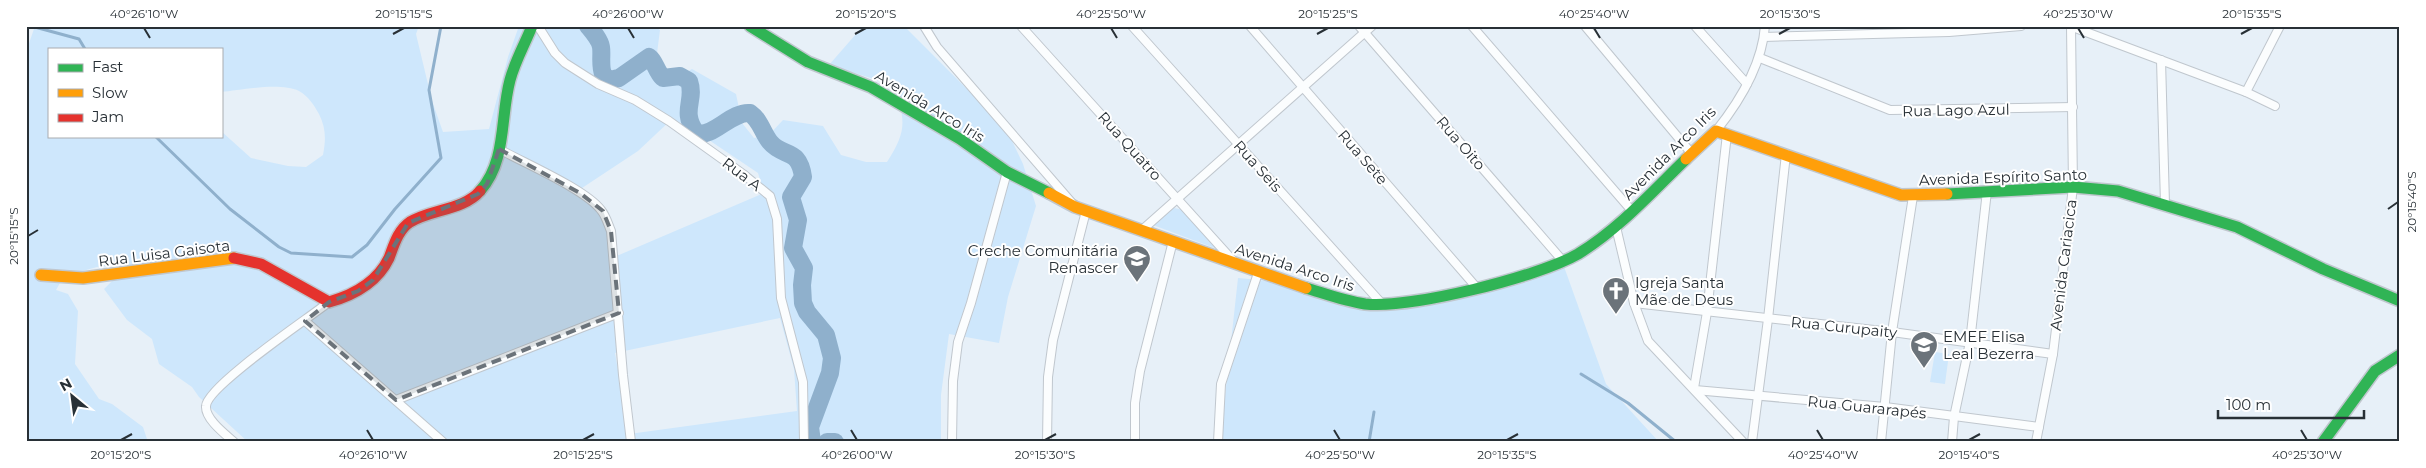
<svg xmlns="http://www.w3.org/2000/svg" width="2426" height="468" font-family="Montserrat,sans-serif">
<style>
.green{fill:#cee7fc;fill-rule:evenodd}
.lines{fill:none;stroke-linecap:round;stroke-linejoin:round}
.stream{stroke:#8fb0cc;stroke-width:3}
.river{stroke:#8fb0cc;stroke-width:18}
.street-casing{stroke:#c0c7ce;stroke-width:10}
.fast-casing{stroke:#c0c7ce;stroke-width:14}
.slow-casing{stroke:#c0c7ce;stroke-width:14}
.jam-casing{stroke:#c0c7ce;stroke-width:14}
.street{stroke:#fbfdfe;stroke-width:8}
.fast{stroke:#30b455;stroke-width:11}
.slow{stroke:#ff9f0a;stroke-width:11}
.jam{stroke:#e5322d;stroke-width:11}
.marked{fill:#6b737a;fill-opacity:0.2;stroke:#6b737a;stroke-width:4;stroke-dasharray:10 6;stroke-linejoin:round}
.ticks{fill:none;stroke:#283036;stroke-width:2}
.labels{text-anchor:middle;dominant-baseline:central;stroke-width:4;stroke-linejoin:round;paint-order:stroke}
.street-label{font-size:15px;fill:#283036;stroke:#fff}
.poi-label{font-size:15px;fill:#283036;stroke:#fff;text-anchor:start}
.neatline{fill:none;stroke:#283036;stroke-width:2}
.ticks-label{font-size:12px;text-anchor:middle;fill:#283036}
</style>
<rect width="100%" height="100%" fill="#e7f0f8"/>
<g class="green">
<path d="M35,26H419L416,34L432,101L443,132L489,129L508,57L519,26H653L660,30L655,69L672,80L692,69L736,94L742,123L754,138L768,136L783,120L823,126L841,155L866,162H887C907,131 906,120 893,85L829,65L863,26H904L1006,128L1023,164L1036,206L1008,297L999,343L949,334L941,395V442H248L199,397L192,387L159,364L152,339L127,320L104,289L117,276L137,271L122,264L97,267L64,276L56,290L68,294L78,311L75,364L99,399L112,404L143,427L148,442H26V52ZM49,49H221V92C241,90 280,82 299,91C308,96 314,105 319,114C326,128 326,140 323,155L306,167L288,166L251,158L221,131V136H49ZM672,119L691,128L758,173L764,193L619,255L615,254L597,201L579,190L638,151ZM780,318L794,369L797,411L629,434L615,353Z"/>
<path d="M1174,208L1184,210L1217,249L1153,225Z"/>
<path d="M1562,261L1606,384L1659,442H1220L1238,278L1260,280L1384,305H1417Z"/>
<path d="M1935,352L1949,354L1945,384L1930,382Z"/>
</g>
<g class="lines">
<g class="stream">
<path d="M31,26L79,39L85,49"/>
<path d="M155,136L230,209L279,247L291,253L352,257L367,245L395,209L441,158L429,90L441,26"/>
<path d="M1581,374L1628,403L1676,442"/>
<path d="M1369,442L1374,412"/>
</g>
<g class="river">
<path d="M588,26C593,32 600,40 601,47C603,58 595,85 619,78L649,57C655,61 656,71 663,78L680,76L689,81C696,101 680,110 696,133C712,139 731,111 750,113C761,121 762,132 770,142C783,158 799,147 803,177L791,197L798,220L793,248L804,268L802,285L803,303L807,312L826,335L832,358L830,373L810,427L812,442"/>
<path d="M827,442H835"/>
</g>
<defs>
<g id="street">
<path d="M538,26L555,53L565,63L598,84L635,100L669,121L743,174L770,196L777,219L781,298L803,382L804,442"/>
<path d="M924,26L937,47L1072,203"/>
<path d="M1021,26L1237,265"/>
<path d="M1132,26L1383,305"/>
<path d="M1250,26L1477,288"/>
<path d="M1359,26L1562,260"/>
<path d="M1472,26L1632,211"/>
<path d="M1585,26L1692,154"/>
<path d="M1695,26L1747,84"/>
<path d="M2070,26L2246,92L2275,106"/>
<path d="M1764,37L1949,32L2021,26"/>
<path d="M1760,58L1890,110L2073,107"/>
<path d="M2161,60L2165,204"/>
<path d="M2246,92L2280,26"/>
<path d="M1716,131C1740,101 1762,65 1765,26"/>
<path d="M499,149C524,163 585,189 601,210C606,216 608,224 611,231L623,375L631,442"/>
<path d="M1616,227L1634,303L1648,341L1743,442"/>
<path d="M1142,230L1372,26"/>
<path d="M1634,303L1892,332L2053,354"/>
<path d="M305,321L443,442"/>
<path d="M1694,388L1707,312L1727,134"/>
<path d="M1695,390L1885,407L2039,427"/>
<path d="M396,400L619,313"/>
<path d="M234,442C225,434 205,419 206,406C207,386 309,318 329,302"/>
<path d="M952,442L953,381L958,342L971,303L1007,172"/>
<path d="M1047,442L1048,377L1053,340L1086,211"/>
<path d="M1135,442V403L1140,371L1173,241"/>
<path d="M1218,442L1221,384L1258,273"/>
<path d="M1752,442L1768,319L1786,154"/>
<path d="M1881,442L1892,332L1913,196"/>
<path d="M1952,442L1954,417L1970,342L1987,191"/>
<path d="M2036,442L2053,354L2073,187L2071,26"/>
</g>
<g id="fast">
<path d="M750,26L808,62L871,87L960,139L1007,172L1049,193"/>
<path d="M480,191C507,161 500,117 510,80C515,61 525,44 532,26"/>
<path d="M1947,194L2073,187L2118,191L2237,227L2323,269L2400,301"/>
<path d="M1306,288C1326,294 1345,301 1365,304C1410,309 1538,277 1578,254C1619,229 1652,192 1686,159"/>
<path d="M2323,442L2375,371L2400,355"/>
</g>
<g id="slow">
<path d="M1686,159L1716,131L1901,195L1947,194"/>
<path d="M1049,193L1075,207L1306,288"/>
<path d="M41,275L83,278L234,258"/>
</g>
<path id="jam" d="M234,258L261,264L329,302C354,295 377,283 389,258C394,245 398,230 410,222C431,209 464,210 480,191"/>
</defs>
<use href="#street" class="street-casing"/>
<use href="#fast" class="fast-casing"/>
<use href="#slow" class="slow-casing"/>
<use href="#jam" class="jam-casing"/>
<use href="#street" class="street"/>
<use href="#fast" class="fast"/>
<use href="#slow" class="slow"/>
<use href="#jam" class="jam"/>
</g>
<path class="marked" d="M499,149L580,193L603,211L611,231L619,313L396,400L305,321L329,302L358,291L373,280L408,223L478,194L487,184Z"/>
<path class="ticks" d="M144,28L150,38M628,28L634,38M1111,28L1117,38M1594,28L1600,38M2078,28L2084,38M393,34L404,28M855,34L866,28M1317,34L1328,28M1779,34L1790,28M2241,34L2252,28M2388,209L2398,202M28,236L38,230M367,430L373,440M851,430L857,440M1334,430L1340,440M1817,430L1823,440M2301,430L2307,440M121,440L132,434M583,440L594,434M1045,440L1056,434M1507,440L1518,434M1969,440L1980,434"/>
<defs>
<symbol id="school-pin" viewBox="-11 -11 22 30"><path d="M0 17L-7.5 6A9.5 9.5 0 1 1 7.5 6Z" fill="#6b737a" stroke="#fff"/><path d="M0-5L7-2L0 1L-7-2ZM-4 1L0 2.5L4 1V4Q0 6-4 4Z" fill="#fff"/></symbol>
<symbol id="church-pin" viewBox="-11 -11 22 30"><path d="M0 17L-7.5 6A9.5 9.5 0 1 1 7.5 6Z" fill="#6b737a" stroke="#fff"/><path d="M-1.2-6h2.4v3.5h3.3v2.4h-3.3V6h-2.4V-.1h-3.3v-2.4h3.3Z" fill="#fff"/></symbol>
</defs>
<g fill-rule="evenodd">
<use href="#school-pin" x="1121" y="243" width="32" height="43"/>
<use href="#church-pin" x="1600" y="275" width="32" height="43"/>
<use href="#school-pin" x="1908" y="329" width="32" height="43"/>
</g>
<g class="labels">
<g class="street-label">
<text transform="translate(930 106) rotate(31)">Avenida Arco Iris</text>
<text transform="translate(1956 110) rotate(-1)">Rua Lago Azul</text>
<text transform="translate(1461 143) rotate(49)">Rua Oito</text>
<text transform="translate(1130 146) rotate(48)">Rua Quatro</text>
<text transform="translate(1669 153) rotate(-45)">Avenida Arco Iris</text>
<text transform="translate(1363 157) rotate(49)">Rua Sete</text>
<text transform="translate(1258 166) rotate(48)">Rua Seis</text>
<text transform="translate(742 174) rotate(37)">Rua A</text>
<text transform="translate(2003 177) rotate(-2)">Avenida Espírito Santo</text>
<text transform="translate(164 253) rotate(-7)">Rua Luisa Gaisota</text>
<text transform="translate(2063 265) rotate(-83)">Avenida Cariacica</text>
<text transform="translate(1295 267) rotate(18)">Avenida Arco Iris</text>
<text transform="translate(1844 327) rotate(6)">Rua Curupaity</text>
<text transform="translate(1867 407) rotate(6)">Rua Guararapés</text>
</g>
<g class="poi-label">
<text x="1118" y="250" text-anchor="end">Creche Comunitária<tspan x="1118" dy="17">Renascer</tspan></text>
<text x="1635" y="282">Igreja Santa<tspan x="1635" dy="17">Mãe de Deus</tspan></text>
<text x="1943" y="336">EMEF Elisa<tspan x="1943" dy="17">Leal Bezerra</tspan></text>
</g>
</g>
<rect width="2426" height="468" fill="none" stroke="#ffffff" stroke-width="55"/>
<rect x="48" y="48" width="175" height="90" fill="#ffffff" stroke="#a9acaf"/>
<rect x="58" y="64" width="25" height="8" fill="#30b455" stroke="#a9acaf"/>
<text x="92" y="72" font-size="15" fill="#283036">Fast</text>
<rect x="58" y="89" width="25" height="8" fill="#ff9f0a" stroke="#a9acaf"/>
<text x="92" y="98" font-size="15" fill="#283036">Slow</text>
<rect x="58" y="114" width="25" height="8" fill="#e5322d" stroke="#a9acaf"/>
<text x="92" y="122" font-size="15" fill="#283036">Jam</text>
<g transform="translate(72 396) rotate(331)" stroke="#ffffff" stroke-width="4" paint-order="stroke">
<path d="M0-4L9 19L0 12L-9 19Z" fill="#283036"/>
<text y="-8" font-size="14" font-weight="bold" text-anchor="middle" fill="#283036">N</text>
</g>
<path d="M2218 410v8h146v-8" fill="none" stroke="#283036" stroke-width="2.5"/>
<text x="2226" y="410" font-size="15" fill="#283036" stroke="#ffffff" stroke-width="4" paint-order="stroke">100 m</text>
<rect x="28" y="28" width="2370" height="412" class="neatline"/>
<g class="ticks-label">
<text x="144" y="18">40°26'10"W</text>
<text x="404" y="18">20°15'15"S</text>
<text x="628" y="18">40°26'00"W</text>
<text x="866" y="18">20°15'20"S</text>
<text x="1111" y="18">40°25'50"W</text>
<text x="1328" y="18">20°15'25"S</text>
<text x="1594" y="18">40°25'40"W</text>
<text x="1790" y="18">20°15'30"S</text>
<text x="2078" y="18">40°25'30"W</text>
<text x="2252" y="18">20°15'35"S</text>
<text transform="translate(2412 202) rotate(-90)" y="4">20°15'40"S</text>
<text transform="translate(14 236) rotate(-90)" y="4">20°15'15"S</text>
<text x="121" y="459">20°15'20"S</text>
<text x="373" y="459">40°26'10"W</text>
<text x="583" y="459">20°15'25"S</text>
<text x="857" y="459">40°26'00"W</text>
<text x="1045" y="459">20°15'30"S</text>
<text x="1340" y="459">40°25'50"W</text>
<text x="1507" y="459">20°15'35"S</text>
<text x="1823" y="459">40°25'40"W</text>
<text x="1969" y="459">20°15'40"S</text>
<text x="2307" y="459">40°25'30"W</text>
</g>
</svg>
